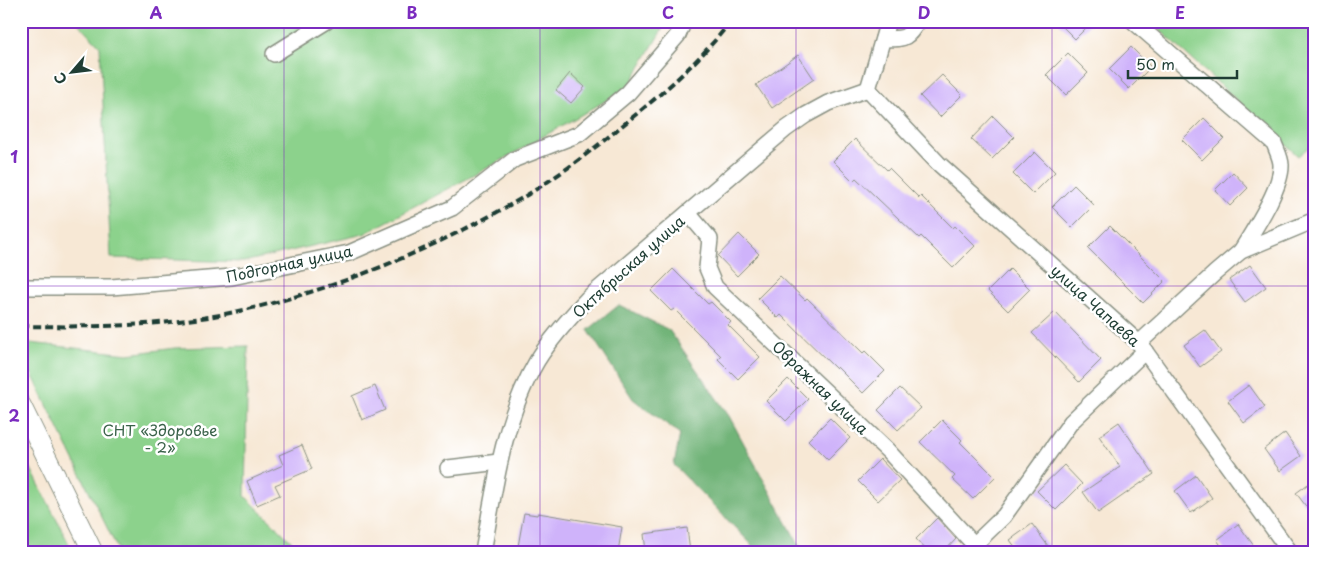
<svg xmlns="http://www.w3.org/2000/svg" width="1336" height="573" font-family="'Playpen Sans',sans-serif">
<style>
.green{fill:#8cd28c;stroke:#568860}
.forest{fill:#71b478;stroke:#487856}
.building{fill:#cfb3fa}
.lines{fill:none;stroke-linecap:round;stroke-linejoin:round}
.minor-casing{stroke:#8b9284;stroke-width:18}
.major-casing{stroke:#8b9284;stroke-width:21}
.minor{stroke:#fff;stroke-width:15}
.major{stroke:#fff;stroke-width:19}
.rail{stroke:#1f3d34;stroke-width:4;stroke-dasharray:8 4;stroke-linecap:butt}
.grid{fill:none;stroke:#7b2cbf;stroke-width:1;stroke-opacity:0.55}
.labels{text-anchor:middle;dominant-baseline:central;stroke-width:5;stroke-linejoin:round;paint-order:stroke}
.street-label{font-size:15px;fill:#1f3d34;stroke:#fff}
.park-label{font-size:15px;fill:#3a624a;stroke:#fff}
.neatline{fill:none;stroke:#7b2cbf;stroke-width:2}
.grid-label{font-size:16px;text-anchor:middle;font-weight:bold;fill:#7b2cbf}
</style>
<rect width="100%" height="100%" fill="#fff"/>
<filter id="ink" filterUnits="userSpaceOnUse"><feTurbulence type="fractalNoise" baseFrequency=".02" numOctaves="2"/><feDisplacementMap in="SourceGraphic" scale="10" xChannelSelector="R" yChannelSelector="G"/><feConvolveMatrix kernelMatrix="1 2 1 2 8 2 1 2 1" color-interpolation-filters="sRGB"/></filter>
<filter id="wash" filterUnits="userSpaceOnUse"><feTurbulence type="fractalNoise" baseFrequency=".0096" numOctaves="4" result="noise"/><feDisplacementMap in="SourceGraphic" scale="20" xChannelSelector="R" yChannelSelector="G"/><feGaussianBlur stdDeviation="1.12" result="paint"/><feColorMatrix in="noise" values="0 0 0 0 0 0 0 0 0 0 0 0 0 0 0 0 0 1.4 0 .05"/><feComposite in="paint" operator="in"/></filter>
<g filter="url(#wash)">
<rect width="100%" height="100%" fill="#f7e8d5"/>
<g class="green">
<path d="M76,21H667L628,88L504,159L364,234L243,262L111,258L100,46Z"/>
<path d="M1150,21H1315V142L1298,156Z"/>
<path d="M21,342L128,354L175,348L248,346L245,496L302,552H119L21,352Z"/>
<path d="M21,449L73,552H21Z"/>
</g>
<path class="forest" d="M619,305L669,330L729,416L799,545L807,552H756L751,544L674,465L680,434L633,399L588,330Z"/>
<g id="blocks">
<g class="building">
<path d="M1057,21H1093L1075,39Z"/>
<path d="M1131,47L1151,67L1129,89L1109,69Z"/>
<path d="M1068,53L1088,73L1066,95L1046,75Z"/>
<path d="M798,55L814,79L772,108L756,85Z"/>
<path d="M570,73L585,87L571,103L556,90Z"/>
<path d="M942,75L962,95L940,117L920,96Z"/>
<path d="M993,116L1014,137L992,159L971,139Z"/>
<path d="M1204,118L1224,138L1202,160L1182,140Z"/>
<path d="M855,139L887,170L889,168L919,198L921,196L953,228L955,226L975,246L953,268L921,236L919,238L856,178L853,181L833,161Z"/>
<path d="M1035,152L1055,172L1033,194L1013,174Z"/>
<path d="M1233,172L1248,188L1230,206L1215,190Z"/>
<path d="M1074,185L1094,205L1072,227L1052,207Z"/>
<path d="M1110,226L1165,281L1143,303L1088,248Z"/>
<path d="M739,234L759,254L737,276L718,256Z"/>
<path d="M1250,265L1266,287L1245,302L1229,280Z"/>
<path d="M673,269L708,304L711,302L731,322L728,325L760,357L738,379L718,359L721,356L674,309L671,311L651,291Z"/>
<path d="M1010,269L1030,289L1008,311L988,291Z"/>
<path d="M780,276L805,300L807,298L863,353L865,351L885,371L863,393L837,367L836,369L781,315L778,318L758,298Z"/>
<path d="M1055,312L1101,360L1079,382L1032,333Z"/>
<path d="M1205,330L1221,352L1200,367L1184,345Z"/>
<path d="M788,379L808,399L786,421L766,401Z"/>
<path d="M1249,385L1265,407L1244,423L1228,401Z"/>
<path d="M375,386L385,410L362,420L352,396Z"/>
<path d="M900,388L921,408L898,430L878,410Z"/>
<path d="M830,418L850,438L828,460L808,440Z"/>
<path d="M942,420L962,440L960,442L995,477L973,499L952,479L955,476L920,442Z"/>
<path d="M1119,422L1154,474L1098,513L1083,492L1120,467L1099,436Z"/>
<path d="M1285,433L1301,456L1280,471L1264,449Z"/>
<path d="M302,445L312,469L275,485L280,495L257,505L247,481L283,465L279,455Z"/>
<path d="M880,459L900,480L878,501L858,481Z"/>
<path d="M1064,465L1082,484L1056,510L1037,491Z"/>
<path d="M1196,475L1212,498L1191,513L1175,491Z"/>
<path d="M1315,479V518L1296,493Z"/>
<path d="M524,513L537,515L538,513L622,527L618,552H553L541,550V552H517Z"/>
<path d="M937,518L956,539L944,552H928L916,539Z"/>
<path d="M1032,524L1048,546L1041,552H1019L1010,540Z"/>
<path d="M1238,524L1254,546L1247,552H1226L1217,540Z"/>
<path d="M687,528L690,552H646L644,534Z"/>
</g>
</g>
</g>
<g filter="url(#ink)">
<use href="#blocks" fill-opacity="0" stroke="#8b9284" stroke-width="1"/>
<g class="lines">
<defs>
<g id="minor">
<path d="M1133,21L1274,143C1276,149 1281,158 1281,165C1282,188 1253,231 1241,251"/>
<path d="M883,39C904,38 906,41 918,21"/>
<path d="M274,54L327,21"/>
<path d="M868,89L938,163L1139,343L1290,552"/>
<path d="M868,89L888,21"/>
<path d="M688,213L710,239L707,268L715,287L888,451L981,552"/>
<path d="M24,287H111L232,277L349,253L452,208L515,159L579,134L628,93L678,35L684,21"/>
<path d="M1139,343L1215,273L1241,251L1315,220"/>
<path d="M448,468L499,462"/>
<path d="M975,544L1004,516L1071,422L1145,351"/>
<path d="M483,552C495,486 503,419 537,361C551,338 570,318 588,298L786,129L806,115L828,103L868,89"/>
</g>
<path id="major" d="M21,405L93,552"/>
</defs>
<use href="#minor" class="minor-casing"/>
<use href="#major" class="major-casing"/>
<use href="#minor" class="minor"/>
<use href="#major" class="major"/>
<path class="rail" d="M21,326C91,327 157,327 225,314C327,294 438,248 527,195C565,172 600,144 634,116C669,88 703,57 731,21"/>
</g>
</g>
<path class="grid" d="M284,21V552M540,21V552M796,21V552M1052,21V552M21,286H1315"/>
<g class="labels">
<g class="street-label">
<text transform="translate(289 263) rotate(-12)">Подгорная улица</text>
<text transform="translate(628 266) rotate(-42)">Октябрьская улица</text>
<text transform="translate(1096 305) rotate(42)">улица Чапаева</text>
<text transform="translate(821 387) rotate(44)">Овражная улица</text>
</g>
<g class="park-label">
<text x="160" y="429">СНТ «Здоровье<tspan x="160" dy="17">- 2»</tspan></text>
</g>
</g>
<rect width="1336" height="573" fill="none" stroke="#fff" stroke-width="55"/>
<g transform="translate(72 72) rotate(242)" stroke="#ffffff" stroke-width="4" paint-order="stroke">
<path d="M0-4L9 19L0 12L-9 19Z" fill="#1f3d34"/>
<text y="-8" font-size="14" font-weight="bold" text-anchor="middle" fill="#1f3d34">С</text>
</g>
<path d="M1128 70v8h109v-8" fill="none" stroke="#1f3d34" stroke-width="2.5"/>
<text x="1136" y="70" font-size="15" fill="#1f3d34" stroke="#ffffff" stroke-width="4" paint-order="stroke">50 m</text>
<rect x="28" y="28" width="1280" height="518" class="neatline"/>
<g class="grid-label">
<text x="156" y="19">A</text>
<text x="412" y="19">B</text>
<text x="668" y="19">C</text>
<text x="924" y="19">D</text>
<text x="1180" y="19">E</text>
<text x="14" y="163">1</text>
<text x="14" y="422">2</text>
</g>
</svg>
